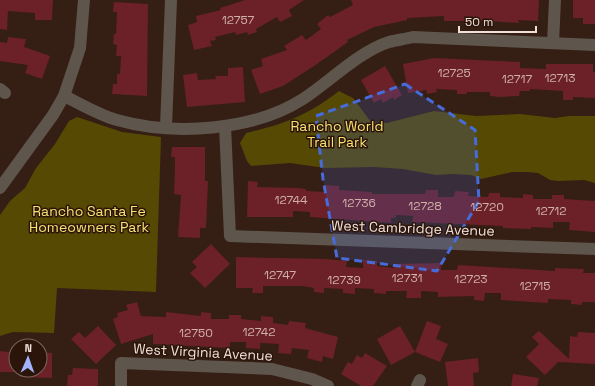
<svg xmlns="http://www.w3.org/2000/svg" width="595" height="386" font-family="'Space Grotesk',sans-serif">
<style>
.green{fill:#554904}
.building{fill:#6b2127}
.lines{fill:none;stroke-linecap:round;stroke-linejoin:round}
.minor{stroke:#5e564c;stroke-width:12}
.marked{fill:#476bd8;fill-opacity:0.2;stroke:#476bd8;stroke-width:3;stroke-dasharray:8 5;stroke-linejoin:round}
.labels{text-anchor:middle;dominant-baseline:central;stroke-width:3;stroke-linejoin:round;paint-order:stroke}
.number-label{font-size:12px;fill:#d0b0ac}
.park-label{font-size:14px;fill:#f8e271;stroke:#2b150a}
.street-label{font-size:14px;fill:#f1e0d9;stroke:#2b150a}
</style>
<rect width="100%" height="100%" fill="#351e13"/>
<g class="green">
<path d="M339,91L353,98L371,122L387,123L434,111L476,116L520,114L555,118L569,116H595V183L584,180L559,181L550,180L538,173L527,172H512L481,179L471,175L452,174L436,175L403,169L374,167L325,168L290,163L251,166L247,161L240,143L246,133C285,124 308,115 339,91Z"/>
<path d="M77,117L122,132L161,137L156,292L57,288L54,333L13,332L0,336V215L10,201L25,188L36,168L55,144L69,121Z"/>
</g>
<g class="building">
<path d="M0,0H53L52,20H35V13L8,11L7,30L0,29Z"/>
<path d="M245,0H304L289,10L292,16L280,22L277,17L256,29L257,32L248,35L247,32L236,35L235,32L215,37L216,40L210,41L212,46L194,50L188,25L197,22L196,16L221,10L220,8Z"/>
<path d="M351,0H539L538,21L518,20L519,23L472,20V21H444V16L407,18V20L398,22L374,27L347,40L348,42L317,64L283,86L260,94L251,70L263,66L261,59L287,50L284,46L302,35L306,40L321,29L317,24L328,15L330,17L353,5Z"/>
<path d="M573,0H595V24H583V18H573Z"/>
<path d="M114,2L148,4L147,96L112,94L113,84H117V74H120L121,56H116L117,45L113,44L114,34H116L117,12H113Z"/>
<path d="M8,37L26,39L24,47L50,56L42,79L25,73L28,65L0,61V42L7,43Z"/>
<path d="M434,58L520,62V68L546,69V64H593V72H595V98L573,97V100H563V91L530,89V91H520L519,96L500,97L490,96V92H467V94H457V90L436,89L437,92L427,94L426,90L408,93L403,64Z"/>
<path d="M385,66L402,95L394,100L393,97L383,103L381,99L374,103L361,80Z"/>
<path d="M243,67L245,102L187,107L183,75L197,73L198,80L216,79L215,76H228V68Z"/>
<path d="M172,147H205V181H208L206,228H200V238L178,237L181,195L174,194L175,168V157H171Z"/>
<path d="M248,181L258,182L257,187L298,188L306,189V191L325,192V185L339,186V190L372,192V194H425L426,190H438V197H454L455,191L469,192L468,196L488,197L489,193H500V197L523,198V194L533,195V199H552V195H564V199L595,201V232L569,230L570,222H553V228L531,227V229L503,228V226L412,222L413,216L396,215V218H391V223L310,217V212L293,211V217H247Z"/>
<path d="M211,244L230,264L205,288L190,273L197,267L192,262Z"/>
<path d="M236,257L326,259L347,261L346,267L363,268V260L377,261V266L394,268V264L441,263V270H457L458,265L555,271V268L584,269L583,273H595V302H582V305L571,304V300L548,299V303L501,300V293H485L484,301L474,300V296L438,297V292L421,291V298H406L407,291H386V294L374,293V289L355,288V294L343,293V289L324,288V293L314,292V288L303,286H263V293H252L253,288H236Z"/>
<path d="M137,302L141,316L166,317V312L201,316V312L211,313V319H229V315H241V319L261,321V316L273,317V323L288,325L289,321L306,323L305,328L338,337L333,359L323,356L322,362L307,358L309,350L292,348L291,354L278,353L279,344L260,343V349L246,348V342H230V348L153,344V334L121,344L113,319L118,317L117,313L128,310L126,305Z"/>
<path d="M427,321L441,326L436,339L448,344L440,362L415,352Z"/>
<path d="M98,326L116,345L96,364L71,339L79,332L85,338Z"/>
<path d="M400,326L415,352L391,365L377,339Z"/>
<path d="M539,331L569,359L570,336L577,337L578,332L595,333V364L558,362L545,375L526,357L539,344L532,337Z"/>
<path d="M0,351L16,353V372H0Z"/>
<path d="M40,352L52,353V378L20,377V370H40Z"/>
<path d="M365,353L387,366L373,386H361L341,374L348,362L352,364L357,355L362,358Z"/>
<path d="M478,358L479,372L473,373L474,386H448L445,362Z"/>
<path d="M73,368L98,369V386H67L68,375H72Z"/>
<path d="M513,374L539,378L537,386H511Z"/>
</g>
<g class="lines">
<g class="minor">
<path d="M553,43L555,0"/>
<path d="M0,89L5,93"/>
<path d="M64,96C81,104 99,115 117,120C174,136 253,131 303,99C329,82 360,51 389,42C397,40 405,39 413,37L595,45"/>
<path d="M225,126L230,236L595,249"/>
<path d="M166,127L171,0"/>
<path d="M0,188L53,115L64,96L80,48L84,0"/>
<path d="M121,386V363L272,369L312,379L328,386"/>
<path d="M417,386L420,380"/>
</g>
</g>
<path class="marked" d="M405,84L475,130L479,201L437,271L337,258L323,179L316,116Z"/>
<g class="labels">
<g class="number-label">
<text x="238" y="20">12757</text>
<text x="454" y="73">12725</text>
<text x="560" y="78">12713</text>
<text x="517" y="79">12717</text>
<text x="291" y="200">12744</text>
<text x="359" y="203">12736</text>
<text x="425" y="206">12728</text>
<text x="487" y="207">12720</text>
<text x="551" y="211">12712</text>
<text x="280" y="275">12747</text>
<text x="407" y="278">12731</text>
<text x="471" y="279">12723</text>
<text x="344" y="280">12739</text>
<text x="535" y="286">12715</text>
<text x="259" y="332">12742</text>
<text x="196" y="333">12750</text>
</g>
<g class="park-label">
<text x="337" y="126">Rancho World<tspan x="337" dy="16">Trail Park</tspan></text>
<text x="89" y="211">Rancho Santa Fe<tspan x="89" dy="16">Homeowners Park</tspan></text>
</g>
<g class="street-label">
<text transform="translate(413 228) rotate(2)">West Cambridge Avenue</text>
<text transform="translate(203 352) rotate(3)">West Virginia Avenue</text>
</g>
</g>
<g transform="translate(28 358) rotate(2)"><circle r="19" fill="#2b150a" stroke="#7a665d"/>
<path d="M0-3L7 15L0 10L-7 15Z" fill="#a2b2fd"/>
<text y="-6" font-size="11" font-weight="bold" text-anchor="middle" fill="#f1e0d9">N</text>
</g>
<path d="M459 26v6h77v-6" fill="none" stroke="#f1e0d9" stroke-width="2"/>
<text x="465" y="26" font-size="12" fill="#f1e0d9" stroke="#2b150a" stroke-width="3" paint-order="stroke">50 m</text>
</svg>
